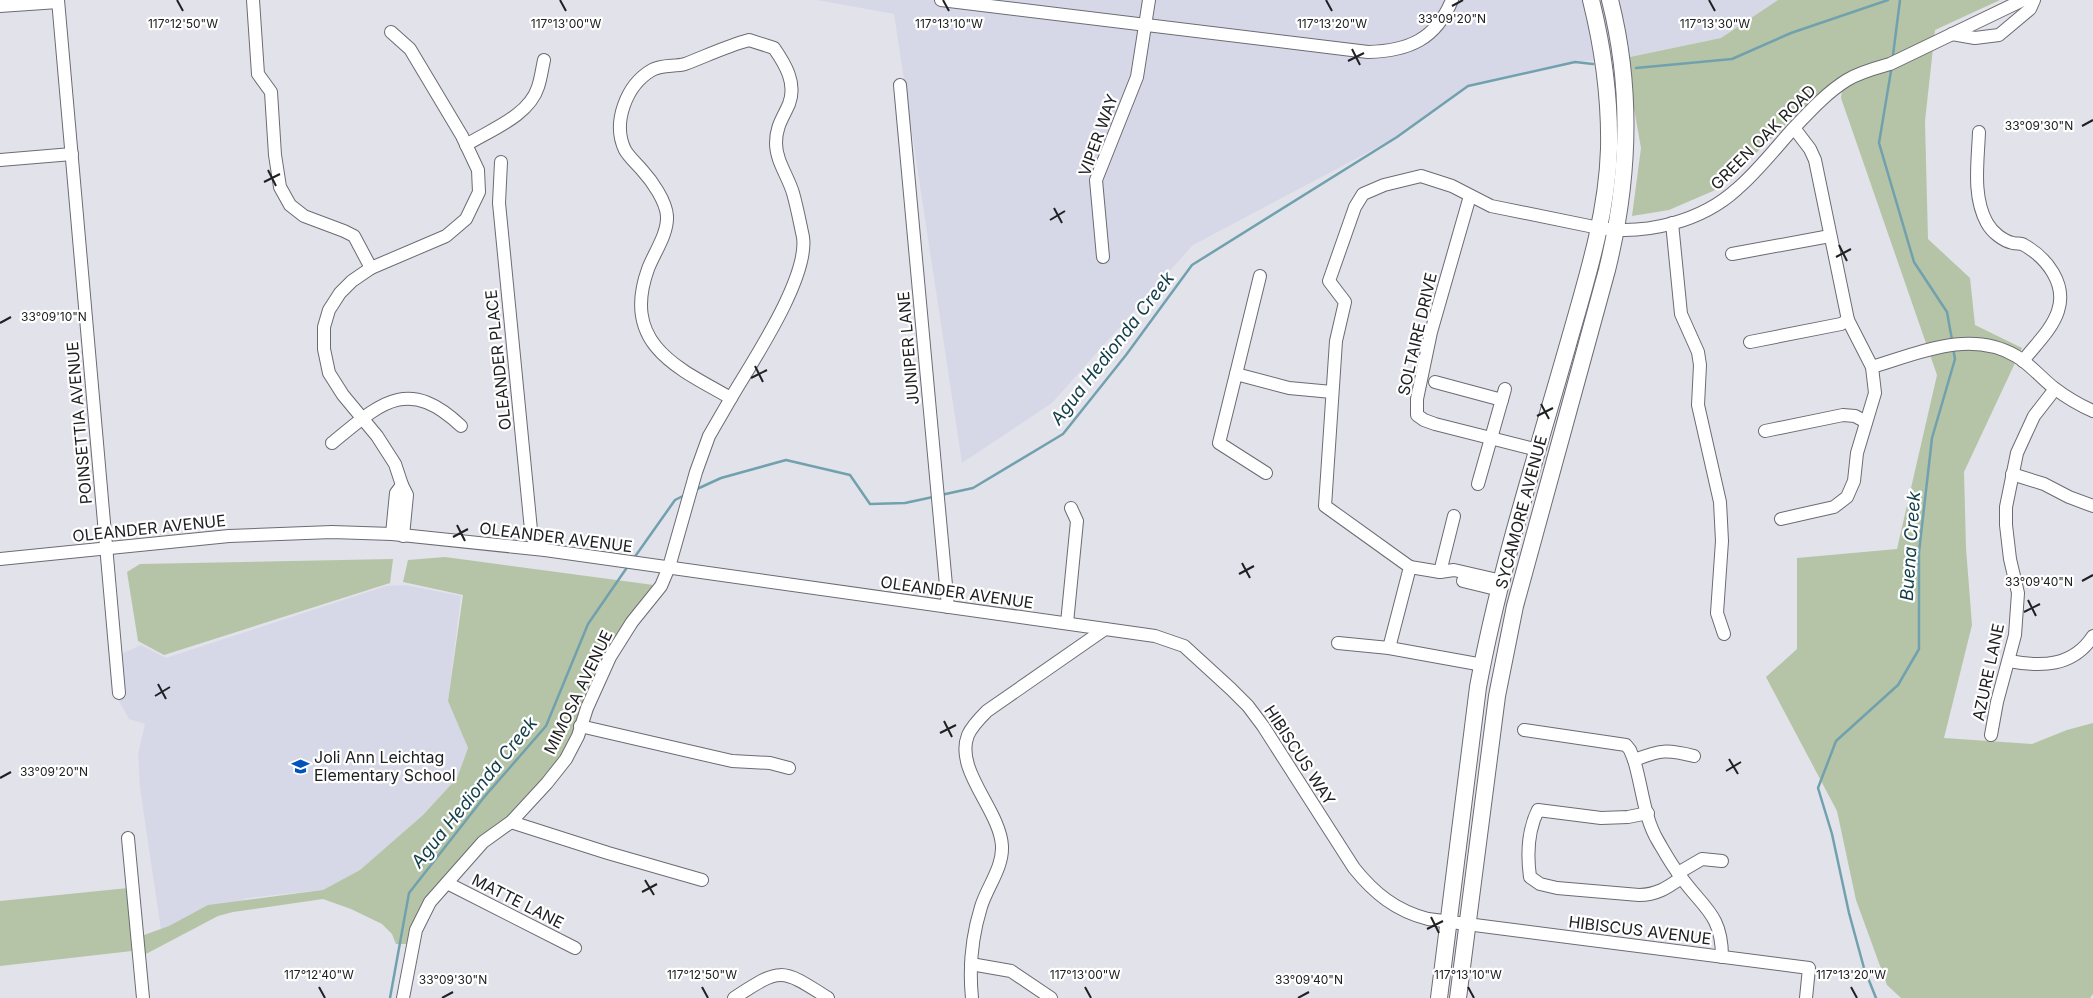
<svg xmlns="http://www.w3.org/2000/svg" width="2093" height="998" font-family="Inter,sans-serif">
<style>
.built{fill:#d7d8e7}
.green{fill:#b5c4a6}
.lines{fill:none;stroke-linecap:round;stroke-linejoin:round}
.stream{stroke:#71a1ae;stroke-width:2.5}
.minor-casing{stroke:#6b6c73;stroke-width:14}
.major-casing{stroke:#6b6c73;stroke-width:18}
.minor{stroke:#fff;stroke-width:12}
.major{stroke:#fff;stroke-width:16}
.ticks{fill:none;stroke:#202023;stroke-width:2}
.labels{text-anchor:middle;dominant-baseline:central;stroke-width:4.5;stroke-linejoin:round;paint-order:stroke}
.street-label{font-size:16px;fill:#202023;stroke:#fff}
.poi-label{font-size:16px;fill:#202023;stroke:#fff;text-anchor:start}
.water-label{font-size:18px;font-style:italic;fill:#113e48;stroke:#fff}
.ticks-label{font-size:12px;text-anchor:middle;fill:#202023;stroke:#fff;stroke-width:4.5;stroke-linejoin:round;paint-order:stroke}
</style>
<rect width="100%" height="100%" fill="#e2e2ea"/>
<g class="built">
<path d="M817,0H1778L1721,38L1625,58L1575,62L1468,86L1397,137L1193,245L1052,403L962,463L894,14Z"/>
<path d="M405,585L461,596L448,701L468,748L457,778L423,815L360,870L323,890L247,898L161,930L140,788L138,754L145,724L129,719L115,694L112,658L141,645L166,658L386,586Z"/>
</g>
<g class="green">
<path d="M1778,0H2000L1935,30L1925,121L1928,239L1970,278L1975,325L2022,348L1964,472L1966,548L1972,625L1944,738L2032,744L2067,730L2093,723V994L2090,998H1901L1887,985L1856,900L1837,811L1766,677L1797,649V558L1897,549L1937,375L1841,98L1844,74L1788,122L1720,188L1669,210L1632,216L1641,148L1625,58L1721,38Z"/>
<path d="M445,557L661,586L632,622L566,759L430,902L408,944H396L392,934L382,924L351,909L323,899L233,912L218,916L144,955V935L169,926L208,905L323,890L360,870L423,815L457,778L468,748L448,701L463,595L403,582L408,560Z"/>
<path d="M393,559L390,583L164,655L138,641L127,572L140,564Z"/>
<path d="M128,888L132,951L0,966V901Z"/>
</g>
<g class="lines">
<g class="stream">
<path d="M1893,55L1900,0"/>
<path d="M1636,68L1732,59L1791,33L1888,0"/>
<path d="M1891,71L1879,143L1914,262L1947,312L1952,340"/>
<path d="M697,489L721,478L786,460L850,475L870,504L905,503L933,497"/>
<path d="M941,495L973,488L1063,434L1126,355L1192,265L1397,137L1468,86L1575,62L1593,64"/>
<path d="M634,558L675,500L685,495"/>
<path d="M390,998L409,893L485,796L546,726L588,624L628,566"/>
<path d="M1876,998L1864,968L1849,913L1832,834L1818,788L1836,741L1898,685L1919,649V552L1932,438L1955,359L1953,348"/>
</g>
<defs>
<g id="minor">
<path d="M58,0L119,693"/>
<path d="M253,0L258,74L271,92L275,155L280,187L290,205L304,216L344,231L354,236L371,268"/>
<path d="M941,0L1368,52C1409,51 1436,39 1452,0"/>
<path d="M0,6L58,2"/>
<path d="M391,32L410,49L462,136L478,170L479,192L466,219L446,236L371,268L352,281L340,293L329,310L324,327V349L329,373L343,395L377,436L395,464L402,485L407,495L403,536"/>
<path d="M1952,34L1975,38L1999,35L2030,9L2034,0"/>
<path d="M749,40L774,48C785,64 797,83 789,104C783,118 776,126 776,143C776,161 788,176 793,193C797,207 800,223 803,237C809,278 752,362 731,398C677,368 621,344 648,269C654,253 668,234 667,216C666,201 652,181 642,170C637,164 629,157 625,150C612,123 626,85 652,70C662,64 674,67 685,64C706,56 727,46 749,40Z"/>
<path d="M900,85L948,607"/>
<path d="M1979,132C1978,161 1972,196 1987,223C1992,232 2003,241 2013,243C2017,244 2021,243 2024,245C2047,258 2067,284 2058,311C2052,330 2034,346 2023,361"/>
<path d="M466,145C490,130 529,116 538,87C541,78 542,69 544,60"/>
<path d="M0,160L72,154"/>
<path d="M501,162L499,203L531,530L534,540L545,550"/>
<path d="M1470,196L1431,332L1417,399V415L1424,420L1435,424L1538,450"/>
<path d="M1672,223L1681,314L1698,352L1700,365L1698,405L1720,502L1722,541L1717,613L1724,634"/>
<path d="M1732,254L1830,236"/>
<path d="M1103,257L1096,180L1137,77L1149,0"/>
<path d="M1750,342L1841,324L1848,320"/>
<path d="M1872,367C1919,353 1970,329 2016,356C2030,364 2041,378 2054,388C2066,397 2079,405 2093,411"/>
<path d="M1236,374L1260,276"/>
<path d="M1435,382L1502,400"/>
<path d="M1765,431L1843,415L1855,416L1866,422"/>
<path d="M332,443C380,404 407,375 461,426"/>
<path d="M1266,473L1219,443L1236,374L1289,388L1332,392"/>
<path d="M2012,474L2044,484L2069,497L2093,506"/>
<path d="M1478,484L1505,389"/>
<path d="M1781,519L1834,507L1847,497L1854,481L1857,453L1875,393L1872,367L1848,320L1815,160L1810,149L1794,128"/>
<path d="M392,534L396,493L402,485"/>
<path d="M0,559L229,536L332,532L392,534L545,550L1155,636L1184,646L1231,689L1248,706L1263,726L1354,868C1374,893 1396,911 1428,919L1809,968L1806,998"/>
<path d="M1410,567L1440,572L1454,570L1502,581"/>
<path d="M1440,572L1454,516"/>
<path d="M1463,581L1500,590"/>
<path d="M1067,623L1077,521L1071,508"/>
<path d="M1338,643L1389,648"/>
<path d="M2009,661C2041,667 2073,667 2093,636"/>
<path d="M1483,665L1389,648L1410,567L1325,506L1336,341L1345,302L1329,281L1355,207L1363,194L1384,185L1421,176L1452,186L1491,206L1599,228C1646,235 1701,222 1737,189C1757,172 1774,150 1791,131C1809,112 1826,93 1847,80C1860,72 1876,68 1890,64L2023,0"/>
<path d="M580,726L732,761L770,763L789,768"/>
<path d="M1524,730L1626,745L1630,750L1634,760C1642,786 1644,818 1658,841C1665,853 1672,866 1681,877C1703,908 1722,914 1722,957"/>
<path d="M1991,735L1997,702L2015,635L2018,593L2010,559L2006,525V507L2017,453L2034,416L2055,389"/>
<path d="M1634,760C1661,750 1666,749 1694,756"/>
<path d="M1648,813L1628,817L1601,818L1538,810C1528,830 1527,855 1530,877L1540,884L1557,888L1639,895C1656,895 1667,888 1681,878"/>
<path d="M511,822L608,853L702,880"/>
<path d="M128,838L143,998"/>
<path d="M1678,873L1702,859L1722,861"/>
<path d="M447,883L575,948"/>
<path d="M971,964L1011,971L1051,998"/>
<path d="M403,998L416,930L430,902L483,842L511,822L547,783L566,759L578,736L587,708L610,657L632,622L661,586L669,567L696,472L709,436L731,398"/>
<path d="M734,998C781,967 781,968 828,998"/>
<path d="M972,998C969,968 972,936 981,907C987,887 1003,868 1002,846C1000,810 954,770 968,735C972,726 980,718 987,711L1105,629"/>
</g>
<g id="major">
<path d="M1439,998L1478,687C1499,573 1535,460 1567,348C1585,284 1607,217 1609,149C1610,100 1603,48 1591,0"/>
<path d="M1458,998L1497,696L1515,606L1607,270C1629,181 1633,90 1610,0"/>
</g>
</defs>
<use href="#minor" class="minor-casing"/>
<use href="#major" class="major-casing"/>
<use href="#minor" class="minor"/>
<use href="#major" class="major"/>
</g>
<path class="ticks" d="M177,0L183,11M560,0L566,11M943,0L949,11M1326,0L1332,11M1709,0L1715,11M1452,6L1463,0M1352,49L1360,65M1348,61L1364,53M2082,126L2093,120M268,170L276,186M264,182L280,174M1054,208L1062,223M1050,220L1065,211M1839,245L1847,261M1836,257L1851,249M0,323L11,317M755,366L763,382M751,378L767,370M1541,404L1549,419M1537,416L1553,408M457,525L465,541M453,537L468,529M1242,563L1250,578M1239,574L1254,566M2082,581L2093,575M2028,600L2036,616M2024,612L2040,604M158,684L166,699M155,696L170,687M944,721L952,737M940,733L956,725M1729,759L1738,774M1726,771L1741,762M0,778L11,772M645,880L654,895M642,892L657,884M1431,917L1439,933M1427,929L1443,921M319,987L325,998M702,987L708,998M1085,987L1091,998M1468,987L1474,998M1851,987L1857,998M442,998L453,992M1298,998L1309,992"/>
<defs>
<symbol id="school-bare" viewBox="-9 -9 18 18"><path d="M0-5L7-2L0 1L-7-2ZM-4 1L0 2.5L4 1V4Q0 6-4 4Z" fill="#0053bc" stroke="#fff" stroke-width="2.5" paint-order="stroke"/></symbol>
</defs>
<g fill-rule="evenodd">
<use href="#school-bare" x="288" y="754" width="25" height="25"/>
</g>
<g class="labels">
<g class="street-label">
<text transform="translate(1098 135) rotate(-70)">VIPER WAY</text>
<text transform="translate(1763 137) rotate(-45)">GREEN OAK ROAD</text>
<text transform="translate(1417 334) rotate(-77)">SOLTAIRE DRIVE</text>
<text transform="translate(908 348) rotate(-95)">JUNIPER LANE</text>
<text transform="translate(498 360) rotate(-96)">OLEANDER PLACE</text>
<text transform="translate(79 423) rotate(-95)">POINSETTIA AVENUE</text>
<text transform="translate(1521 512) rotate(-75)">SYCAMORE AVENUE</text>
<text transform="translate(149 528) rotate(-6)">OLEANDER AVENUE</text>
<text transform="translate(556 537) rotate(7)">OLEANDER AVENUE</text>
<text transform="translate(957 592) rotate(8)">OLEANDER AVENUE</text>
<text transform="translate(1988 672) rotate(-78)">AZURE LANE</text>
<text transform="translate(578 692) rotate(-64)">MIMOSA AVENUE</text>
<text transform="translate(1300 755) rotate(57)">HIBISCUS WAY</text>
<text transform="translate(518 901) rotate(27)">MATTE LANE</text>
<text transform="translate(1640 930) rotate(7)">HIBISCUS AVENUE</text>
</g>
<g class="poi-label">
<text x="314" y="757">Joli Ann Leichtag<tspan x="314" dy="18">Elementary School</tspan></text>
</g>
<g class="water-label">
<text transform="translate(1112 348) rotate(-52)">Agua Hedionda Creek</text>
<text transform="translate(1910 546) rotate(-86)">Buena Creek</text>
<text transform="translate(474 792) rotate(-51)">Agua Hedionda Creek</text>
</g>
</g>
<g class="ticks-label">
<text x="1452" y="23">33°09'20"N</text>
<text x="183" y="28">117°12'50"W</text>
<text x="566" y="28">117°13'00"W</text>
<text x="949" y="28">117°13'10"W</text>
<text x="1332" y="28">117°13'20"W</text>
<text x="1715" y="28">117°13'30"W</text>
<text x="2039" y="130">33°09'30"N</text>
<text x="54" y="321">33°09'10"N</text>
<text x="2039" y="586">33°09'40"N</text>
<text x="54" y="776">33°09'20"N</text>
<text x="319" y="979">117°12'40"W</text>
<text x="702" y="979">117°12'50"W</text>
<text x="1085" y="979">117°13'00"W</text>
<text x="1468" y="979">117°13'10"W</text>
<text x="1851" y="979">117°13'20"W</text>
<text x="453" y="984">33°09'30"N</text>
<text x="1309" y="984">33°09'40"N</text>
</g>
</svg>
